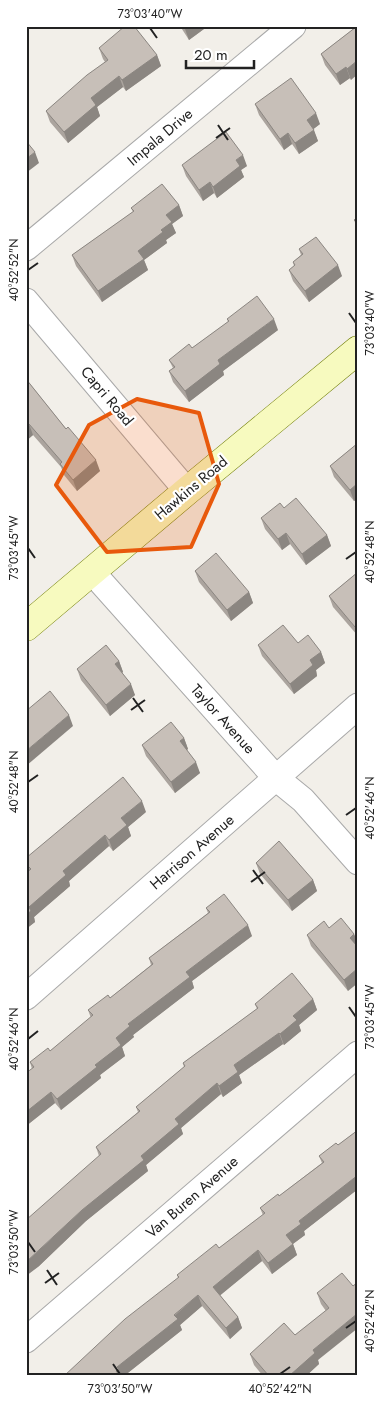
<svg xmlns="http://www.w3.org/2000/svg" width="384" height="1402" font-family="Jost,sans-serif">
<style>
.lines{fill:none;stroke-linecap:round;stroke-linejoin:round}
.street-casing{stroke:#a9a9a9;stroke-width:27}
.secondary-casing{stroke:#707d05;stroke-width:29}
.street{stroke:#fff;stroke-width:25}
.secondary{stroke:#f7fabf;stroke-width:28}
.wall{fill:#aba49e}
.shaded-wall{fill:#8b8681}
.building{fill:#c7bfb8;stroke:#8b8681}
.marked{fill:#e8590c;fill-opacity:0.2;stroke:#e8590c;stroke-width:4;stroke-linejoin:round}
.ticks{fill:none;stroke:#222;stroke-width:2}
.labels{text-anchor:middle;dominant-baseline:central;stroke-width:4.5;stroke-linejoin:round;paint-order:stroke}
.street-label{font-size:15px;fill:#222;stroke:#fff}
.neatline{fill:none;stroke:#222;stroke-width:2}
.ticks-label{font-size:12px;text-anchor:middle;fill:#222}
</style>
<rect width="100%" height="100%" fill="#f2efe9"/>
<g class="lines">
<defs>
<g id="street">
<path d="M26,248L293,26"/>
<path d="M26,301L187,491"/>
<path d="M92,572L276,778L303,800L358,862"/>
<path d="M26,997L358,706"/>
<path d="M26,1340L358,1054"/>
</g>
<path id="secondary" d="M26,627L187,491L358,350"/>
</defs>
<use href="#street" class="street-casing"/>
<use href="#secondary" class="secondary-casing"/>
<use href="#street" class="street"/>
<use href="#secondary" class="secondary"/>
</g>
<g class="wall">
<path d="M180,26H208L189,40Z"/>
<path d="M356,27L351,80L350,78L340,85L325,65L321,54Z"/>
<path d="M99,48L157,55L161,66L126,91L123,87L97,107L100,116L68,143L50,122L46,111L105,62L103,59Z"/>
<path d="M255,104L320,124L313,129L318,141L299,154L292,144L284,150L259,115Z"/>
<path d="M182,165L247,166L241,170L244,177L217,198L214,193L203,201L186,176Z"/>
<path d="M179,205L183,216L172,224L176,233L166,240L167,243L144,260L148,270L102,302L76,266L72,255L133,212L131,208Z"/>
<path d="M358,217V230L354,220Z"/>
<path d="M299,249L342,276L309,302L293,281L289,270L294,266L293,262L301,255Z"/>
<path d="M227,319L278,330L223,371L224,375L189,402L173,382L169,371L173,368L169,360L192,348L228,322Z"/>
<path d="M26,379L100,471L77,491L64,475L61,467L33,435L26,441Z"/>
<path d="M358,443V498L354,501L334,477L330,466Z"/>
<path d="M261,518L327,535L331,546L306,565L290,544L282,550L265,529Z"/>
<path d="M195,571L249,592L253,603L231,621L199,582Z"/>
<path d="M358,572V636L333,607L329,596Z"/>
<path d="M298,643L321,652L325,663L316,670L317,676L294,694L262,656L258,645Z"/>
<path d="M119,661L123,672L122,673L135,695L110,716L81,680L77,669Z"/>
<path d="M184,738L188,749L187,750L200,773L175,793L146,756L142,745Z"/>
<path d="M146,812L128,827L131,836L113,851L109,846L69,881L70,886L34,917L35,922L26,929V873L28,872L26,869V858Z"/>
<path d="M256,863L313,880L317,891L292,911L260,874Z"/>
<path d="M206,908L252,936L192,981L194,988L133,1035L134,1037L122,1047L125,1056L100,1075L101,1078L61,1110L55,1103L26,1126V1073L32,1069L30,1062L50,1051L91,1018L88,1010L110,998L151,965L149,958L208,913Z"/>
<path d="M329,928L354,934L358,943L348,991L311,946L307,935Z"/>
<path d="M313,999L317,1010L299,1025L301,1031L284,1045L283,1044L239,1075L242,1083L223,1097L221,1094L181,1128L183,1134L146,1165L148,1171L86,1221L38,1267L99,1156L96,1147L138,1112L136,1107L184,1067L183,1063L257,1009L255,1004Z"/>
<path d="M358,1130V1189L304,1231L305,1235L293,1244L297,1255L272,1274L262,1261L220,1295L238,1317L242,1328L230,1339L202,1306L180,1325L182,1330L124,1376L178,1278L177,1275L219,1248L263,1215L260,1208L279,1196L322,1163L319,1156L338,1145Z"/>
<path d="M353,1286L318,1360L319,1364L306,1376H263L254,1365L250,1354L295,1335L326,1311L321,1304L317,1293Z"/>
</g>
<g class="shaded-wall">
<path d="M188,26H208L189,40L185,29Z"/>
<path d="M157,55L161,66L126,91L122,80Z"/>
<path d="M358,60V74L351,80L347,69Z"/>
<path d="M346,67L350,78L340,85L336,74Z"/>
<path d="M119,76L123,87L97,107L100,116L68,143L64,132L91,98Z"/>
<path d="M316,113L320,124L311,131L307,120Z"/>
<path d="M314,130L318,141L299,154L295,143Z"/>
<path d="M288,133L292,144L284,150L280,139Z"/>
<path d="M35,152L39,163L26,173V159Z"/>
<path d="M243,155L247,166L241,170L244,177L217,198L213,187L236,160Z"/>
<path d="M210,182L214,193L203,201L199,190Z"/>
<path d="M179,205L183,216L172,224L176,233L166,240L167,243L144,260L148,270L102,302L98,291L138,251L161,230L166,215Z"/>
<path d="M338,265L342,276L309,302L305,291Z"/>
<path d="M274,319L278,330L223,371L224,375L189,402L185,391L218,360Z"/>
<path d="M29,424L33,435L26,441V426Z"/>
<path d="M96,460L100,471L77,491L73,480Z"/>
<path d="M358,483V498L354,501L350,490Z"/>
<path d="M286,533L290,544L282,550L278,539Z"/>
<path d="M327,535L331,546L306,565L302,554Z"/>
<path d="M249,592L253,603L231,621L227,610Z"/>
<path d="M358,624V634L355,627Z"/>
<path d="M321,652L325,663L316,670L317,676L294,694L290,684L310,660Z"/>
<path d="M119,661L123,672L119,675L115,664Z"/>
<path d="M131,684L135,695L110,716L106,705Z"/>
<path d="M69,715L73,726L26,766V751Z"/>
<path d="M184,738L188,749L184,752L180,741Z"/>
<path d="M196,762L200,773L175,793L171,782Z"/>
<path d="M142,801L146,812L128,827L131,836L113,851L109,840L121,818Z"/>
<path d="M105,835L109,846L69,881L70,886L34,917L35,922L26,929V915L29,907L63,871Z"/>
<path d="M313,880L317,891L292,911L288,900Z"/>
<path d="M248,925L252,936L192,981L194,988L133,1035L134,1037L122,1047L125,1056L100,1075L101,1078L61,1110L57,1099L95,1065L116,1038L128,1024L186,972Z"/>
<path d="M354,934L358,943V946L354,949L350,938Z"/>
<path d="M358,968V983L348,991L344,980Z"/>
<path d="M313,999L317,1010L299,1025L301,1031L284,1045L280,1034L293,1016Z"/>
<path d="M279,1033L283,1044L239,1075L242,1083L223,1097L219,1086L234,1065Z"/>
<path d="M217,1083L221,1094L181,1128L183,1134L146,1165L148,1171L86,1221L38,1267L26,1276V1262L141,1156L175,1119Z"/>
<path d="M51,1092L55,1103L26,1126V1112Z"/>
<path d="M358,1175V1189L304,1231L305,1235L290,1246L286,1235L299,1221Z"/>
<path d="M293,1244L297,1255L272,1274L268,1263Z"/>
<path d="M258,1250L262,1261L217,1298L213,1287Z"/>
<path d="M198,1295L202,1306L180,1325L182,1330L124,1376H117L116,1371L117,1367Z"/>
<path d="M358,1313V1328L318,1360L319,1364L306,1376H289L313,1350Z"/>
<path d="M238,1317L242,1328L230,1339L226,1328Z"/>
</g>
<g class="building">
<path d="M125,26H134L157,55L122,80L119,76L91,98L96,105L64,132L46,111L87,75L108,60L99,48Z"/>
<path d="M356,27L358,29V60L347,69L346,67L336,74L321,54Z"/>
<path d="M291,78L316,113L307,120L314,130L295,143L288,133L280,139L255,104Z"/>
<path d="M226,132L243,155L236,160L240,166L213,187L210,182L199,190L182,165Z"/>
<path d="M26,141L35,152L26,159Z"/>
<path d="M162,184L179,205L166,215L172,222L161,230L163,232L138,251L144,259L98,291L72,255L134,211L131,208Z"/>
<path d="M358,217V224L354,220Z"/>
<path d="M316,237L338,265L305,291L289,270L295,265L293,262L303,254L299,249Z"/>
<path d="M257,296L274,319L218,360L220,364L185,391L169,371L175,367L169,360L189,344L192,348L229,321L227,319Z"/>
<path d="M26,379L66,429L68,427L96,460L73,480L60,464L62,462L29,424L26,426Z"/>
<path d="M358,443V483L350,490L330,466Z"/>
<path d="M296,498L327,535L302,554L286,533L278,539L261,518L280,503L284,508Z"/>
<path d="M216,553L249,592L227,610L195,571Z"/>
<path d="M358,572V624L355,627L329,596Z"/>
<path d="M283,625L298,643L308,635L321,652L310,660L313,665L290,684L258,645Z"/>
<path d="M106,645L119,661L115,664L131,684L106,705L77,669Z"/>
<path d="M50,691L69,715L26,751V711Z"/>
<path d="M171,722L184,738L180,741L196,762L171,782L142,745Z"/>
<path d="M123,777L142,801L121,818L127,825L109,840L105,835L63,871L66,875L29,907L31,911L26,915V873L31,869L26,864V858Z"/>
<path d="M279,841L313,880L288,900L256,863Z"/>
<path d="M224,894L248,925L186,972L190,977L128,1024L130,1026L116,1038L121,1045L95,1065L97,1067L57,1099L51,1092L26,1112V1073L34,1067L30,1062L48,1048L50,1051L93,1015L88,1010L108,995L110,998L153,964L149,958L210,912L206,908Z"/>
<path d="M341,918L354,934L350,938L358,947V968L344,980L307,935L324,921L329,928Z"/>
<path d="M292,973L313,999L293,1016L297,1020L280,1034L279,1033L234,1065L238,1072L219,1086L217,1083L175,1119L179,1124L141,1156L144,1160L82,1210L26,1262V1220L101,1154L96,1147L140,1111L136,1107L185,1066L183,1063L258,1008L255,1004Z"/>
<path d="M358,1130V1170L357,1171L358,1173V1175L299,1221L301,1224L286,1235L293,1244L268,1263L258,1250L213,1287L238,1317L226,1328L198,1295L174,1315L178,1319L117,1367L119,1369L116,1371L120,1376H64L125,1319L179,1277L177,1275L216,1244L219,1248L265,1213L260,1208L278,1194L279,1196L324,1162L319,1156L336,1143L338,1145Z"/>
<path d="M342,1273L353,1286L358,1282V1313L313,1350L315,1353L289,1376H269L250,1354L284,1323L295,1335L329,1308L317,1293Z"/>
</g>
<path class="marked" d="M137,399L199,413L219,484L191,547L107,552L56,485L89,425Z"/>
<path class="ticks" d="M150,28L157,38M218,125L228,140M216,138L230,128M28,270L38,263M349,313L356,323M28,548L35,558M346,559L356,552M133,698L143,712M131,710L145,700M28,782L38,775M346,815L356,808M253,870L263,884M251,882L265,872M349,1007L356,1017M28,1039L38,1031M28,1242L35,1252M47,1270L57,1285M45,1283L59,1273M346,1328L356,1321M113,1364L120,1374M280,1374L290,1367"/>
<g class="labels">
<g class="street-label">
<text transform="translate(160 137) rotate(-40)">Impala Drive</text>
<text transform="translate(107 396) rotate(50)">Capri Road</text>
<text transform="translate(191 488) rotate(-40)">Hawkins Road</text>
<text transform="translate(223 719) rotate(48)">Taylor Avenue</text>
<text transform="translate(192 852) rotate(-41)">Harrison Avenue</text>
<text transform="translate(192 1197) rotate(-41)">Van Buren Avenue</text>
</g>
</g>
<rect width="384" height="1402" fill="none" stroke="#ffffff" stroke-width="55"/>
<path d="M186 60v8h68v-8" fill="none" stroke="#222222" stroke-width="2.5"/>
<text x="194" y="60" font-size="15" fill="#222222" stroke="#ffffff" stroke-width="4" paint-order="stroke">20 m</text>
<rect x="28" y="28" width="328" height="1346" class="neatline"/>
<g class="ticks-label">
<text x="150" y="18">73°03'40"W</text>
<text transform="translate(14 270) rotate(-90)" y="4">40°52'52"N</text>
<text transform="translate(370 323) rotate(-90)" y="4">73°03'40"W</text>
<text transform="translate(14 548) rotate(-90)" y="4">73°03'45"W</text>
<text transform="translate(370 552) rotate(-90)" y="4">40°52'48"N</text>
<text transform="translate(14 782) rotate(-90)" y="4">40°52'48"N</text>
<text transform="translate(370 808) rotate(-90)" y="4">40°52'46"N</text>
<text transform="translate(370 1017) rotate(-90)" y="4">73°03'45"W</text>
<text transform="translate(14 1039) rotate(-90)" y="4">40°52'46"N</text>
<text transform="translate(14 1242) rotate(-90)" y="4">73°03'50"W</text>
<text transform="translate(370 1321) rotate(-90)" y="4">40°52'42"N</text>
<text x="120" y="1393">73°03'50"W</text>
<text x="280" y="1393">40°52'42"N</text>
</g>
</svg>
